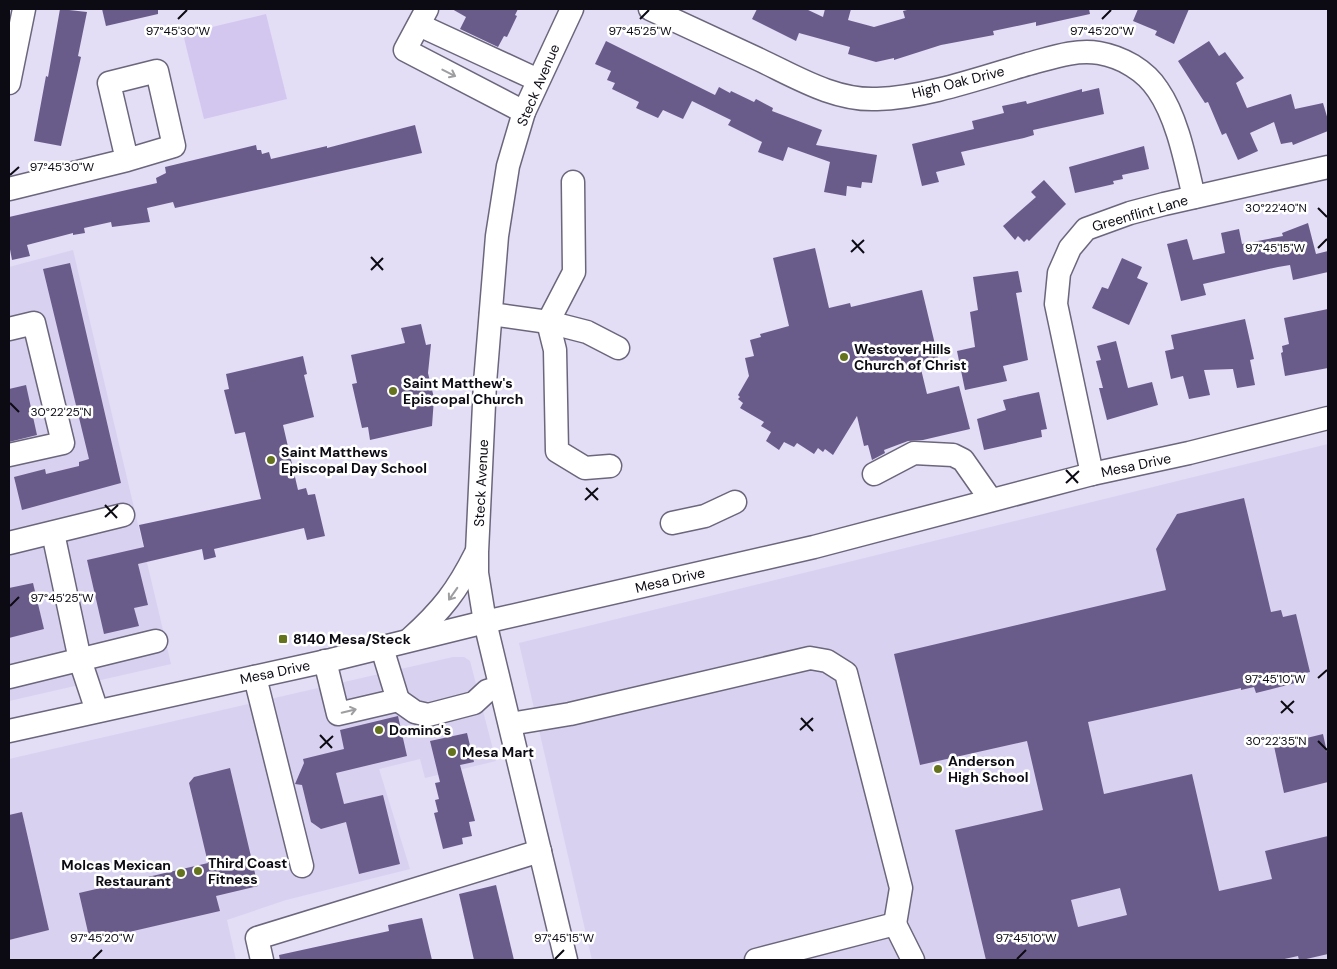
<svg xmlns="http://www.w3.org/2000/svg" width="1337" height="969" font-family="'DM Sans',sans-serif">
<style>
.built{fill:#d9d1f0}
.green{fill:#d3c7f0}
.building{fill:#6a5c8a;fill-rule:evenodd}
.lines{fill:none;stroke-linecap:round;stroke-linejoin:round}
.minor-casing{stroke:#6c667c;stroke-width:25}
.minor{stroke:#fff;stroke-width:22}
.oneway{stroke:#9e9da0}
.ticks{fill:none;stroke:#0c0a12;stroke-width:2}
.poi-dot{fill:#66731e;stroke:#fff;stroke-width:2}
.labels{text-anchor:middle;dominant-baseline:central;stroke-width:5;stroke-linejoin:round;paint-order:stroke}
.street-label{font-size:14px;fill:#0c0a12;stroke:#fff}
.poi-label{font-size:14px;font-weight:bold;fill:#0c0a12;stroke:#fff;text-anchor:start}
.ticks-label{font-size:12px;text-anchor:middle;fill:#0c0a12;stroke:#fff;stroke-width:5;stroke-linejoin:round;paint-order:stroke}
</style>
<rect width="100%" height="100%" fill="#e3ddf6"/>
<g class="built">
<path d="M73,250L171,664L9,701V267Z"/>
<path d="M1328,444V960H592L519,643Z"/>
<path d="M453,657H464L470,661L496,761L425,778L420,759L379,769L410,869L286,900L227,920L236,960H9V759Z"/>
</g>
<path class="green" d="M266,14L287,99L204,119L183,34Z"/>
<g class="building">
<path d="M60,9L87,12L78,56L81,57L61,146L34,141L46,76L48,77Z"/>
<path d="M102,9H158V14L106,26Z"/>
<path d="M452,9H518L515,15L517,16L507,37L504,36L498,47L460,29L466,17Z"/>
<path d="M757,9H806L823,17L825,9H851L848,20L874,27L905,18L903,11L911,9H1089L1090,14L1036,26V22L993,31L994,35L941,45L894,60V58L876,62L848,54L850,47L799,33L796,41L752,19Z"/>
<path d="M1138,9H1189L1174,44L1155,35L1157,31L1133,21Z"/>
<path d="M606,41L715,95L719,87L730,93L731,91L754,102L756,99L773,108L772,111L822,130L816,145L877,155L872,183L862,182L861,188L847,186L846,196L824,192L830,162L788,147L783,161L758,152L762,142L728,125L731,120L692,101L683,119L663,110L658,118L636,108L639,102L612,89L615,83L607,80L611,71L595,64Z"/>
<path d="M1209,41L1219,56L1225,52L1244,78L1236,83L1247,108L1291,94L1295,109L1323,103L1328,120V131L1293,145L1292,142L1281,144L1274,122L1250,133L1258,151L1238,160L1226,133L1222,135L1208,102L1205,103L1178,61Z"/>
<path d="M1099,88L1104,114L1033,130L1034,135L1024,138L961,152L965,165L936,172L939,182L922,186L912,144L974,129L972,121L1004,113L1002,106L1026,101L1027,104L1082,89V92Z"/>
<path d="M415,125L422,153L175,208L173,202L147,208L150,222L112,227L111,222L84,228L85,233L73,235V233L27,245L30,256L12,260L9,244V217L157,183L156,178L166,173L165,167L256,145L257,150H261L262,154L269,152L271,159L327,146V148Z"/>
<path d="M1144,146L1149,169L1122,175L1123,179L1113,181L1114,184L1075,193L1069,167Z"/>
<path d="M1044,180L1066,204L1029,241L1027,239L1024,242L1018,236L1015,240L1003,226L1036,197L1031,192Z"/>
<path d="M1308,223L1316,254L1328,251V272L1293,280L1290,265L1278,267L1203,284L1206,295L1181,301L1167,244L1187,239L1193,260L1225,253L1221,233L1239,229L1242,244L1283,236L1282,233Z"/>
<path d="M815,248L829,308L850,303L851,307L922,290L939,361L920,365L927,394L959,386L970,429L923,440L908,441L884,450L885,453L872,460L868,445L864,446L857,416L833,455L825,449L823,452L818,448L814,454L797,443L794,447L784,442L779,450L766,441L771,432L761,426L764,422L740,408L743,403L738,399L740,397L738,395L749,376L745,358L754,356L750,340L761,337L760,334L789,326L773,258Z"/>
<path d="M1122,258L1142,267L1137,278L1148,283L1129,325L1092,308L1102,287L1108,289Z"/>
<path d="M70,263L121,483L22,510L14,477L45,469L46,474L79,466V462L89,459L43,269Z"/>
<path d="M1018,271L1022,292L1016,293L1028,360L1003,366L1007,381L965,390L957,351L975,347L970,312L978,310L973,277Z"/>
<path d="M1328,309V368L1285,376L1281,353L1283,352L1282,346L1289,344L1284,318Z"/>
<path d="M1245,319L1254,359L1250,360L1255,385L1237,388L1233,369L1204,370L1210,395L1189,399L1183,376L1171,379L1165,351L1174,349L1171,335Z"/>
<path d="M421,324L426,345L431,344L428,373L434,398L432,426L370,440L368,427L362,428L352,384L357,383L351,355L405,343L401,328Z"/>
<path d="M1116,341L1128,388L1152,382L1158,405L1107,420L1099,388H1103L1096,361L1101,360L1097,346Z"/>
<path d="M303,356L307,374L304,375L314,417L283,425L298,490L306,488L308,495L315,494L325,536L307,540L304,528L214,549L216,557L204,560L202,549L138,564L148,605L134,608L139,626L104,634L87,560L144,547L139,525L261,499L245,432L235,434L224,390L229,389L226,374Z"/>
<path d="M26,385L37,435L9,442V389Z"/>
<path d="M1039,392L1047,429L1041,430L1042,437L984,450L977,419L1006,410L1003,400Z"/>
<path d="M1244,498L1271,612L1281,610L1283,617L1296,614L1310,672L1297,675L1299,682L1256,693L1254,687L1241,690V688L1088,722L1104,794L1192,774L1219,891L1272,879L1265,851L1328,836V954L1302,960H1299L1298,956L1280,960H986L955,830L1043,810L1027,741L920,765L894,654L1166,590L1156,549L1177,514ZM1120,888L1127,915L1078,927L1071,900Z"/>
<path d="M33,583L44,629L9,638V588Z"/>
<path d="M398,716L407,756L336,773L344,804L383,795L400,864L359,874L346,822L321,829L311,822L302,785L295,784L304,763L303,759L344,749L340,730Z"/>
<path d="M467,733L474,762L460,765L475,821L469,822L472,836L462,838L463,844L443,849L434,813L438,812L435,800L439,799L435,783L440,782L430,741Z"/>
<path d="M1323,734L1328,757V782L1284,793L1274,746Z"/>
<path d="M230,768L258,886L216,896L220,911L90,941L79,893L208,863L189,783L194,777Z"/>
<path d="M22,812L49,930L9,940V815Z"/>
<path d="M496,885L514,960H474L459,894Z"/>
<path d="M422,918L432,960H280L279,955L389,931L388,925Z"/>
</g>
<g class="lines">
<defs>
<g id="minor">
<path d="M427,9L405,50L524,112"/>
<path d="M650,9C686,26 723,43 760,60C796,77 835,101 877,99C924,98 983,77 1028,64C1051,58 1075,49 1099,53C1122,57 1145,70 1158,90C1178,119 1186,164 1194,197"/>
<path d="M419,25L538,80"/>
<path d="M9,83L24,9"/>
<path d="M573,182L574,272L548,322L555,350L557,451L585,468L610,466"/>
<path d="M9,189L127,160L174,146L157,71L109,83L127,160"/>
<path d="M491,314L548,322L587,332L618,348"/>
<path d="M9,329L34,323L63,443L9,455"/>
<path d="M874,474L914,453L953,455L963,460L991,500"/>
<path d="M1092,474L1056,304L1059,273L1070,248L1086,229L1130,213L1164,204L1328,167"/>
<path d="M672,523L705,516L735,502"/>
<path d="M53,533L80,660L97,711"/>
<path d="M9,543L123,515"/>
<path d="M410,639C442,610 457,591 476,553"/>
<path d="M325,661L338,714L398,700L382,648"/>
<path d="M9,677L156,641"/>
<path d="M255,677L302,866"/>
<path d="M398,700L415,712L428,715L474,703L487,691L500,687"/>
<path d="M510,724L570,714L810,658L827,661L846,673L901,888L895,924"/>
<path d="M9,731L331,660L485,622L814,547L1092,474L1189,453L1328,418"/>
<path d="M262,960L257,938L540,851"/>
<path d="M566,960L485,622L477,573V552L485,383L497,236L508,166L524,112L572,9"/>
<path d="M756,960L895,924L913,960"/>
</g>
</defs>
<use href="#minor" class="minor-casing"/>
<use href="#minor" class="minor"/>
</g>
<defs><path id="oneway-shaft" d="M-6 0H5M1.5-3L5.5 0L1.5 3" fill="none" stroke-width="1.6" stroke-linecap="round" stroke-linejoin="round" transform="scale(1.25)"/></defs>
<g class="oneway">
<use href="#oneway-shaft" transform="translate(449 73) rotate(27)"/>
<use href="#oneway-shaft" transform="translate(453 594) rotate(125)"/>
<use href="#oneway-shaft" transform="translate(349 711) rotate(-13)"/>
</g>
<path class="ticks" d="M178,19L187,10M640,19L649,10M1102,19L1111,10M10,175L19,167M1318,208L1327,217M852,240L864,253M1318,248L1327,239M851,252L864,240M371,257L383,270M371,270L383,258M10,403L19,412M1066,470L1078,483M1066,483L1079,471M586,488L598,500M585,500L598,488M105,505L117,518M105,517L118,505M10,606L19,597M1318,678L1327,670M1281,701L1293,713M1281,713L1294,701M801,718L813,731M800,730L813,718M320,735L332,748M1318,741L1327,750M320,748L333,736M93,959L102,950M555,959L564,950M1017,959L1026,950"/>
<g class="poi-dot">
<circle cx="844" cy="357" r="5"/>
<circle cx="393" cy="391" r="5"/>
<circle cx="271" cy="460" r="5"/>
<rect x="278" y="634" width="10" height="10" rx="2.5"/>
<circle cx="379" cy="730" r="5"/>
<circle cx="452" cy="752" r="5"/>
<circle cx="938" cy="769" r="5"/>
<circle cx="198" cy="871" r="5"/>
<circle cx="181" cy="873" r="5"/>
</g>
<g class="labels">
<g class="street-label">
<text transform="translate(958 82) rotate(-14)">High Oak Drive</text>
<text transform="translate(538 85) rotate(-67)">Steck Avenue</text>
<text transform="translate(1140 213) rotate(-16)">Greenflint Lane</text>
<text transform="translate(1136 465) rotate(-12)">Mesa Drive</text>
<text transform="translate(481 483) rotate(-87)">Steck Avenue</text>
<text transform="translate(670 580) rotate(-13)">Mesa Drive</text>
<text transform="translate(275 672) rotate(-12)">Mesa Drive</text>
</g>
<g class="poi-label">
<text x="854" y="349">Westover Hills<tspan x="854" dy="16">Church of Christ</tspan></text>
<text x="403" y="383">Saint Matthew's<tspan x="403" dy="16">Episcopal Church</tspan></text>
<text x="281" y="452">Saint Matthews<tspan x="281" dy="16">Episcopal Day School</tspan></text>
<text x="293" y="639">8140 Mesa/Steck</text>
<text x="389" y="730">Domino's</text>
<text x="462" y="752">Mesa Mart</text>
<text x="948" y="761">Anderson<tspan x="948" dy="16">High School</tspan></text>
<text x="208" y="863">Third Coast<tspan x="208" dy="16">Fitness</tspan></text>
<text x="171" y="865" text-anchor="end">Molcas Mexican<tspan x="171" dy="16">Restaurant</tspan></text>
</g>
</g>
<g class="ticks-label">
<text x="178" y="35">97°45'30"W</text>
<text x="640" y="35">97°45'25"W</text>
<text x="1102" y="35">97°45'20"W</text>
<text x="62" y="171">97°45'30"W</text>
<text x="1276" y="212">30°22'40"N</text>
<text x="1275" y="252">97°45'15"W</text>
<text x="61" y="416">30°22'25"N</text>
<text x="62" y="602">97°45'25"W</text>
<text x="1275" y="683">97°45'10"W</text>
<text x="1276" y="745">30°22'35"N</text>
<text x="102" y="942">97°45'20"W</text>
<text x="564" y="942">97°45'15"W</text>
<text x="1026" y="942">97°45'10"W</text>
</g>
<rect width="1337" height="969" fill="none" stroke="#0c0a12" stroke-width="20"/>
</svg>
